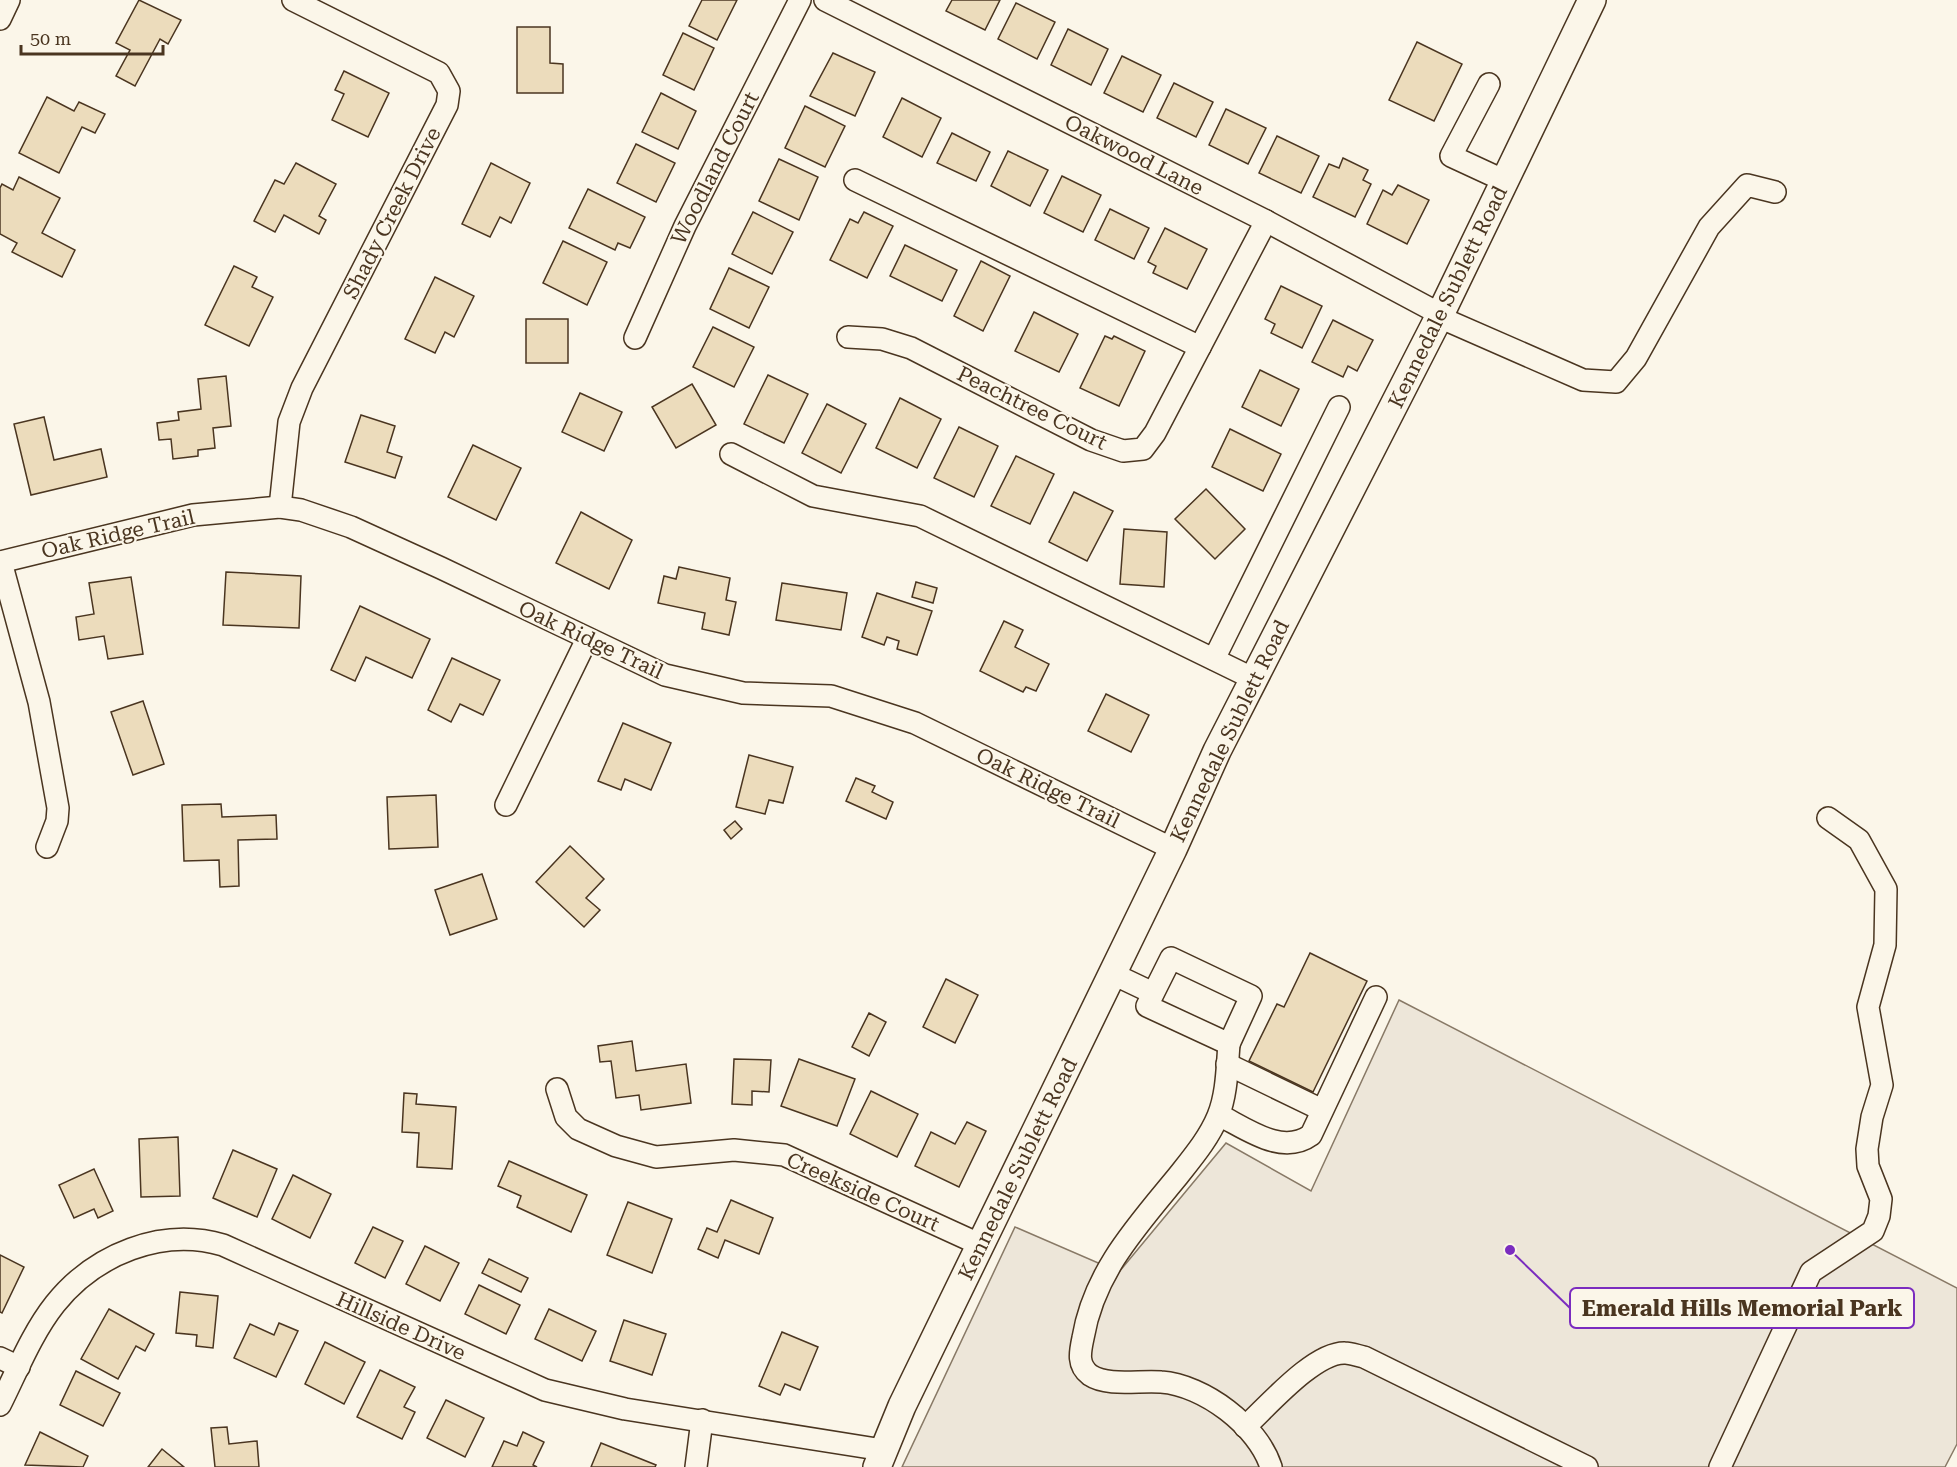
<svg xmlns="http://www.w3.org/2000/svg" width="1957" height="1467" font-family="'Roboto Serif',serif">
<style>
.green{fill:#ede6d9;stroke:#887966;stroke-width:1.5}
.building{fill:#ecdcbc;stroke:#4a3520;stroke-width:1.5}
.lines{fill:none;stroke-linecap:round;stroke-linejoin:round}
.minor-casing{stroke:#4a3520;stroke-width:24}
.major-casing{stroke:#4a3520;stroke-width:30}
.minor{stroke:#fbf6e9;stroke-width:21}
.major{stroke:#fbf6e9;stroke-width:27}
.labels{text-anchor:middle;dominant-baseline:central;stroke-width:4.5;stroke-linejoin:round;paint-order:stroke}
.street-label{font-size:21px;fill:#4a3520;stroke:#fbf6e9}
.leader{fill:none;stroke:#7b2cbf;stroke-width:2}
.callout-dot{fill:#7b2cbf;stroke:#fbf6e9;stroke-width:2}
.callout{fill:#fbf6e9;stroke:#7b2cbf;stroke-width:2}
.callout-label{font-size:22px;text-anchor:middle;font-weight:bold;fill:#4a3520}
</style>
<rect width="100%" height="100%" fill="#fbf6e9"/>
<path class="green" d="M1399,1000L1957,1288V1444L1945,1467H902L1015,1227L1119,1272L1226,1143L1311,1191Z"/>
<g class="building">
<path d="M139,0L181,20L168,44L160,39L135,86L116,76L130,50L116,43Z"/>
<path d="M702,0H737L717,40L689,26Z"/>
<path d="M952,0H1000L985,30L946,11Z"/>
<path d="M1016,3L1055,22L1037,59L998,39Z"/>
<path d="M517,27H550V63L563,64V93H517Z"/>
<path d="M1068,29L1108,49L1091,85L1051,65Z"/>
<path d="M683,33L714,48L694,90L663,75Z"/>
<path d="M1417,42L1462,64L1434,121L1389,100Z"/>
<path d="M833,53L875,72L855,116L810,96Z"/>
<path d="M1122,56L1161,75L1143,112L1104,93Z"/>
<path d="M344,71L389,93L368,137L332,120L344,94L335,90Z"/>
<path d="M1174,83L1213,102L1196,137L1157,118Z"/>
<path d="M661,93L696,111L678,149L642,132Z"/>
<path d="M47,97L74,111L79,102L105,114L95,133L82,127L59,173L19,153Z"/>
<path d="M902,98L941,118L922,157L883,137Z"/>
<path d="M805,106L845,126L825,167L785,148Z"/>
<path d="M1226,109L1266,128L1248,164L1209,145Z"/>
<path d="M952,133L990,152L976,181L937,163Z"/>
<path d="M1277,136L1319,156L1301,193L1259,173Z"/>
<path d="M636,144L675,163L656,202L617,183Z"/>
<path d="M1008,151L1048,170L1030,206L991,186Z"/>
<path d="M1343,158L1368,170L1363,180L1371,184L1355,217L1313,197L1329,164L1339,168Z"/>
<path d="M779,159L818,177L799,220L759,201Z"/>
<path d="M296,163L336,184L319,216L326,220L319,234L284,215L275,232L254,221L275,180L284,184Z"/>
<path d="M491,163L530,183L511,223L500,217L490,237L462,224Z"/>
<path d="M1062,176L1101,195L1083,232L1044,213Z"/>
<path d="M19,177L60,198L42,233L75,250L62,277L12,252L17,243L0,234V188L2,184L13,190Z"/>
<path d="M1398,185L1429,200L1407,244L1367,224L1383,190L1392,195Z"/>
<path d="M588,189L645,217L630,248L618,243L615,250L569,228Z"/>
<path d="M1110,209L1149,228L1134,259L1095,240Z"/>
<path d="M753,212L793,232L772,274L732,254Z"/>
<path d="M864,212L893,226L867,278L830,260L850,219L858,223Z"/>
<path d="M1165,228L1207,249L1187,289L1153,273L1156,266L1148,262Z"/>
<path d="M563,241L607,262L587,305L543,283Z"/>
<path d="M905,245L957,270L942,301L890,276Z"/>
<path d="M981,261L1010,276L983,331L954,316Z"/>
<path d="M234,266L257,277L252,287L273,297L249,346L205,325Z"/>
<path d="M729,268L769,287L749,328L710,309Z"/>
<path d="M435,277L474,296L454,337L445,332L435,353L405,339Z"/>
<path d="M1281,286L1322,306L1302,348L1271,333L1275,324L1265,319Z"/>
<path d="M1034,312L1078,334L1059,372L1015,351Z"/>
<rect x="526" y="319" width="42" height="44"/>
<path d="M1333,320L1373,340L1357,371L1348,366L1343,377L1312,362Z"/>
<path d="M713,327L754,347L734,387L693,367Z"/>
<path d="M1105,336L1112,339L1114,336L1145,351L1119,406L1080,388Z"/>
<path d="M1260,370L1299,389L1281,426L1242,407Z"/>
<path d="M768,375L808,394L784,443L744,424Z"/>
<path d="M226,376L231,426L213,428L215,448L198,450V456L173,459L171,439L159,440L157,423L179,420L178,412L201,409L198,379Z"/>
<path d="M692,384L716,425L676,448L652,407Z"/>
<path d="M580,393L622,412L604,451L562,432Z"/>
<path d="M900,398L941,419L917,468L876,448Z"/>
<path d="M827,404L866,424L841,473L802,453Z"/>
<path d="M361,415L395,426L387,452L402,457L395,478L345,462Z"/>
<path d="M44,417L54,460L101,449L107,477L31,495L14,424Z"/>
<path d="M959,427L998,446L974,497L934,478Z"/>
<path d="M1230,429L1281,454L1263,491L1212,467Z"/>
<path d="M473,445L521,468L496,520L448,497Z"/>
<path d="M1016,456L1054,474L1030,524L991,506Z"/>
<path d="M1206,489L1245,529L1215,559L1175,519Z"/>
<path d="M1074,492L1113,511L1087,561L1049,542Z"/>
<path d="M581,512L632,540L609,589L556,563Z"/>
<path d="M1124,529L1167,532L1164,587L1120,584Z"/>
<path d="M679,567L730,578L726,600L736,602L729,635L702,629L705,613L658,603L664,576L676,579Z"/>
<path d="M226,572L301,576L299,628L223,625Z"/>
<path d="M131,577L143,654L108,659L104,636L79,640L76,617L94,614L89,583Z"/>
<path d="M916,582L937,588L933,603L912,597Z"/>
<path d="M782,583L847,593L841,630L776,620Z"/>
<path d="M877,593L932,611L917,655L897,649L899,641L887,637L884,645L862,637Z"/>
<path d="M360,606L430,639L412,678L366,657L355,681L331,670Z"/>
<path d="M1004,621L1023,630L1015,647L1049,664L1036,691L1026,687L1023,692L980,671Z"/>
<path d="M452,658L500,680L483,715L460,704L451,722L428,710Z"/>
<path d="M1106,694L1149,715L1131,752L1088,731Z"/>
<path d="M143,701L164,764L133,775L111,712Z"/>
<path d="M623,723L671,743L651,790L625,779L621,790L598,781Z"/>
<path d="M749,755L793,767L783,803L769,800L765,814L736,807Z"/>
<path d="M856,778L875,786L872,792L893,802L886,819L846,801Z"/>
<path d="M436,795L438,847L389,849L387,797Z"/>
<path d="M221,804L222,817L276,815L277,839L238,840L239,886L220,887L219,860L184,861L182,805Z"/>
<path d="M735,821L742,829L731,839L724,830Z"/>
<path d="M570,846L604,879L586,898L600,910L584,927L536,882Z"/>
<path d="M482,874L497,919L450,935L435,890Z"/>
<path d="M1310,953L1367,981L1313,1092L1249,1061L1277,1004L1284,1007Z"/>
<path d="M946,979L978,995L955,1043L923,1027Z"/>
<path d="M869,1013L886,1022L869,1056L852,1047Z"/>
<path d="M632,1041L636,1071L686,1064L691,1103L641,1110L639,1095L616,1098L611,1061L600,1062L598,1046Z"/>
<path d="M734,1059L771,1060L769,1092L752,1091V1105L732,1104Z"/>
<path d="M799,1059L855,1079L837,1126L781,1106Z"/>
<path d="M871,1091L918,1114L897,1157L850,1134Z"/>
<path d="M404,1093L417,1094L416,1104L456,1107L452,1169L417,1167L419,1133L402,1132Z"/>
<path d="M967,1122L986,1131L959,1187L915,1166L931,1132L955,1144Z"/>
<path d="M178,1137L180,1196L141,1197L139,1139Z"/>
<path d="M233,1150L277,1169L257,1217L213,1198Z"/>
<path d="M509,1161L587,1195L571,1232L517,1207L521,1196L498,1186Z"/>
<path d="M94,1169L113,1211L98,1218L94,1209L74,1218L59,1185Z"/>
<path d="M293,1175L331,1194L310,1238L272,1219Z"/>
<path d="M731,1200L773,1218L759,1254L725,1240L718,1258L698,1249L707,1228L717,1232Z"/>
<path d="M628,1202L672,1219L652,1273L607,1255Z"/>
<path d="M373,1227L403,1241L385,1278L355,1263Z"/>
<path d="M425,1246L459,1263L440,1301L406,1284Z"/>
<path d="M0,1255L24,1267L2,1313L0,1312Z"/>
<path d="M489,1259L528,1278L521,1292L482,1273Z"/>
<path d="M479,1285L520,1305L506,1334L465,1314Z"/>
<path d="M180,1292L218,1296L213,1348L196,1346L197,1335L176,1333Z"/>
<path d="M109,1309L154,1334L145,1351L136,1346L118,1379L81,1359Z"/>
<path d="M549,1309L596,1331L582,1361L535,1339Z"/>
<path d="M624,1320L666,1334L652,1375L610,1361Z"/>
<path d="M279,1323L298,1331L276,1377L234,1358L250,1324L274,1335Z"/>
<path d="M782,1332L818,1347L800,1390L785,1384L780,1395L759,1386Z"/>
<path d="M325,1342L365,1362L344,1404L305,1384Z"/>
<path d="M380,1370L415,1387L404,1407L415,1412L402,1439L357,1417Z"/>
<path d="M76,1371L120,1393L103,1426L60,1405Z"/>
<path d="M446,1400L484,1418L465,1457L427,1438Z"/>
<path d="M227,1427L229,1444L257,1441L259,1467H215L211,1428Z"/>
<path d="M40,1432L88,1456L83,1467L25,1465Z"/>
<path d="M523,1432L544,1442L533,1465L537,1467H492L504,1441L517,1446Z"/>
<path d="M601,1443L656,1465L655,1467H591Z"/>
<path d="M162,1449L184,1467H148Z"/>
</g>
<g class="lines">
<defs>
<g id="minor">
<path d="M825,0L1266,221L1440,314"/>
<path d="M0,19L9,0"/>
<path d="M1489,84L1451,156L1505,181"/>
<path d="M855,180L1200,347"/>
<path d="M1439,317L1583,380L1616,382L1636,358L1709,227L1747,185L1775,192"/>
<path d="M848,337L882,339L911,348L1091,440L1123,451L1143,449L1155,433L1266,221"/>
<path d="M635,338L685,226L800,0"/>
<path d="M731,454L813,496L920,516L1254,679"/>
<path d="M280,507L289,422L302,388L447,105L449,91L439,73L293,0"/>
<path d="M0,562L193,515L280,507L301,510L351,527L441,568L665,675L743,693L831,696L915,723L1173,849"/>
<path d="M1,562L39,702L58,808L57,821L47,847"/>
<path d="M1214,659L1339,407"/>
<path d="M506,805L587,639"/>
<path d="M1171,958L1251,996L1229,1044L1147,1006Z"/>
<path d="M1113,974L1153,993"/>
<path d="M1229,1044C1227,1068 1227,1094 1218,1116C1209,1138 1193,1157 1178,1176C1137,1226 1094,1272 1083,1338C1080,1352 1077,1365 1090,1375C1108,1387 1140,1380 1161,1382C1204,1385 1258,1426 1271,1467"/>
<path d="M1227,1064L1322,1110"/>
<path d="M557,1089L566,1117L578,1129L616,1146L656,1157L734,1150L784,1155L981,1245"/>
<path d="M1219,1115C1247,1129 1282,1156 1311,1135L1376,997"/>
<path d="M0,1358L19,1367"/>
<path d="M0,1405C17,1371 32,1333 55,1304C95,1254 162,1227 223,1245L545,1390L625,1409L883,1450"/>
<path d="M1245,1427C1267,1407 1314,1352 1345,1353C1351,1353 1358,1356 1364,1357L1587,1467"/>
<path d="M696,1467L702,1420"/>
<path d="M1720,1467L1811,1272L1873,1231L1879,1216L1881,1199L1868,1166L1867,1149L1872,1117L1882,1085L1868,1007L1885,945L1886,889L1859,840L1828,818"/>
</g>
<path id="major" d="M877,1467L902,1406L1173,849L1217,751L1439,317L1592,0"/>
</defs>
<use href="#minor" class="minor-casing"/>
<use href="#major" class="major-casing"/>
<use href="#minor" class="minor"/>
<use href="#major" class="major"/>
</g>
<g class="labels">
<g class="street-label">
<text transform="translate(1134 155) rotate(27)">Oakwood Lane</text>
<text transform="translate(715 168) rotate(-63)">Woodland Court</text>
<text transform="translate(392 213) rotate(-63)">Shady Creek Drive</text>
<text transform="translate(1448 297) rotate(-64)">Kennedale Sublett Road</text>
<text transform="translate(1032 408) rotate(26)">Peachtree Court</text>
<text transform="translate(118 534) rotate(-13)">Oak Ridge Trail</text>
<text transform="translate(591 640) rotate(25)">Oak Ridge Trail</text>
<text transform="translate(1230 731) rotate(-64)">Kennedale Sublett Road</text>
<text transform="translate(1048 788) rotate(26)">Oak Ridge Trail</text>
<text transform="translate(1018 1169) rotate(-64)">Kennedale Sublett Road</text>
<text transform="translate(863 1192) rotate(24)">Creekside Court</text>
<text transform="translate(401 1326) rotate(24)">Hillside Drive</text>
</g>
</g>
<path class="leader" d="M1510 1250L1570 1308"/>
<circle class="callout-dot" cx="1510" cy="1250" r="6"/>
<rect class="callout" x="1570" y="1288" width="344" height="40" rx="6"/>
<g class="callout-label">
<text x="1742" y="1316">Emerald Hills Memorial Park</text>
</g>
<path d="M21 45v9h142v-9" fill="none" stroke="#4a3520" stroke-width="3"/>
<text x="30" y="45" font-size="18" fill="#4a3520" stroke="#fbf6e9" stroke-width="4.5" paint-order="stroke">50 m</text>
</svg>
